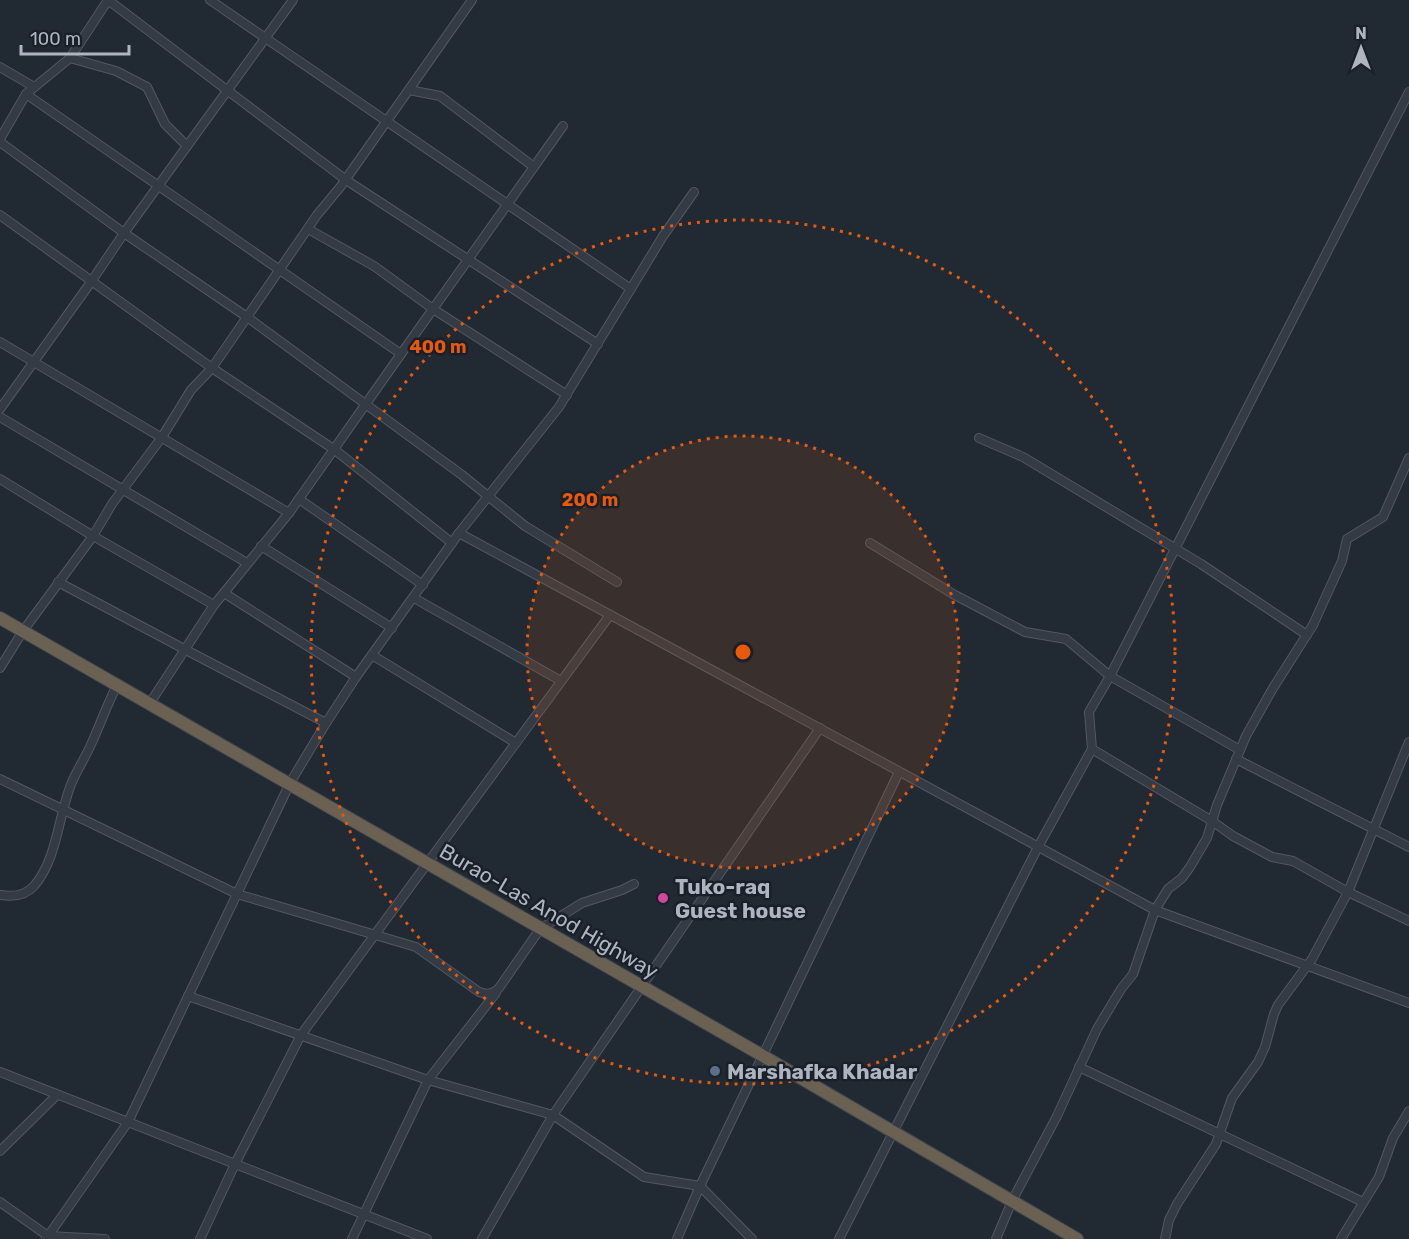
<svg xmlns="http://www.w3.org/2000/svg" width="1409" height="1239" font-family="Rubik,sans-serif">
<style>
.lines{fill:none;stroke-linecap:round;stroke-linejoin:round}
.minor-casing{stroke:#525862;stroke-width:10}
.highway-casing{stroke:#3f454f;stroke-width:14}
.minor{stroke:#343b44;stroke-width:8}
.highway{stroke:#6a6152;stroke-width:12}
.ring{fill:none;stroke:#e8590c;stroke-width:3;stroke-dasharray:3 6}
.hotel-dot{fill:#d1479c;stroke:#1a2029;stroke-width:2}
.service-dot{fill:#5c6f8a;stroke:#1a2029;stroke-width:2}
.labels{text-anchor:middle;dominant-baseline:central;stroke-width:5;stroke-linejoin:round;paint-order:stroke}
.poi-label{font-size:21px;font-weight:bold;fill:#aeb5c1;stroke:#1a2029;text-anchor:start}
.street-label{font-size:21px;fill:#aeb5c1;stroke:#1a2029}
.centre{fill:#e8590c;stroke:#1a2029;stroke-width:3}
.ring-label{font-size:18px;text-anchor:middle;font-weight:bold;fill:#e8590c;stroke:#1a2029;stroke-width:5;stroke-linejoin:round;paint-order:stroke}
</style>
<rect width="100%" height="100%" fill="#212933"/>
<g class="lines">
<defs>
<g id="minor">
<path d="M108,0L346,180L598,344"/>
<path d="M210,0L631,289"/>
<path d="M70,58L116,71L147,87L165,124L187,146"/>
<path d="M0,67L34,87"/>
<path d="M409,90L440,96L534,167"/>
<path d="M26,94L401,354L563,126"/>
<path d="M0,139L26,94L70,58L108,0"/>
<path d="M0,142L124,233L247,317L462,475L525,526L617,582"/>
<path d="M0,215L212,368L335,450L452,543"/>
<path d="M308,229L374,266L433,309L567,395"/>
<path d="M0,342L289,513"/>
<path d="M0,409L91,282L124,233L293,0"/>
<path d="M0,417L247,563"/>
<path d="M979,438L1023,457L1201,564L1307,635"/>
<path d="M0,479L93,536L214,605"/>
<path d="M299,499L423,585"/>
<path d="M459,533L1155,910L1409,1003"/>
<path d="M870,543L953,594L1025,632L1066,639L1110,676L1409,92"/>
<path d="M261,546L392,628"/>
<path d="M58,582L186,650L326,723"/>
<path d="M224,593L356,677"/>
<path d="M414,598L561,681"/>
<path d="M372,655L516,743"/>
<path d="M0,668L23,631L93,536L112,504L162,437L191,390L212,368L317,215L341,186L472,0"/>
<path d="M150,703L214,605L289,513L401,354"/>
<path d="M1092,749L1212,821L1233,836L1272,857L1293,861L1348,892L1409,921"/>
<path d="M1236,759L1409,847"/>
<path d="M0,779L237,894L416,947L479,992C488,995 493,994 499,988L540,929L582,903L622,890L634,884"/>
<path d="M0,895C12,897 25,896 34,886C58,858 58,815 72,782C78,768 87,755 93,740C101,722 108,703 117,685"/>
<path d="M188,996L428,1080L553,1115L644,1177L700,1186L752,1239"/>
<path d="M1079,1067L1363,1202"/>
<path d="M0,1072L427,1239"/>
<path d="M0,1151L57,1095"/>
<path d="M0,1202L48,1236L105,1239"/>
<path d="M46,1239L128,1122L290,783L326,723L356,677L459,533L559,407L663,236L694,192"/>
<path d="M200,1239L235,1164L301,1035L610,615"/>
<path d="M352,1239L428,1080L496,993"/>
<path d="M482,1239L553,1115L820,728"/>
<path d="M677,1239L700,1186L899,772"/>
<path d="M839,1239L1038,847L1092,749L1089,712L1110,676L1240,750"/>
<path d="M996,1239L1012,1201L1057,1116L1097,1029L1121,989L1133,974L1155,910L1168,889L1182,878L1190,867L1207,838L1217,805L1246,736L1273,688L1313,625L1342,561L1347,539L1383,517L1409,458"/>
<path d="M1165,1239L1169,1220L1177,1204L1216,1144L1232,1098L1258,1062L1265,1047L1274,1014L1278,1005L1312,959L1348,892L1409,742"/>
<path d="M1341,1239L1379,1177L1393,1138L1409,1111"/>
</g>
<path id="highway" d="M0,618L758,1053L1077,1239"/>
</defs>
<use href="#minor" class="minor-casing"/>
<use href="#highway" class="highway-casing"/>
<use href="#minor" class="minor"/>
<use href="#highway" class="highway"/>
</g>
<circle cx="743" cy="652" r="216" fill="#e8590c" fill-opacity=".12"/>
<g class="ring">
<circle cx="743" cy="652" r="216"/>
<circle cx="743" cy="652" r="432"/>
</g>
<circle class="hotel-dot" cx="663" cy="898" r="6"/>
<circle class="service-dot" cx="715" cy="1071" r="6"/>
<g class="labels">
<g class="poi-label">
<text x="675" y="886">Tuko-raq<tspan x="675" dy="24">Guest house</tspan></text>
<text x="727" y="1071">Marshafka Khadar</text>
</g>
<g class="street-label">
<text transform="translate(549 911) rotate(30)">Burao-Las Anod Highway</text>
</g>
</g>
<circle cx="743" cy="652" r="9" class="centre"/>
<g class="ring-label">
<text x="438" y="353">400 m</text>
<text x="590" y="506">200 m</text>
</g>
<g transform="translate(1361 48)" stroke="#1a2029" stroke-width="4.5" paint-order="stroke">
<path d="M0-4.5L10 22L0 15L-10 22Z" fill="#aeb5c1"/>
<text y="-9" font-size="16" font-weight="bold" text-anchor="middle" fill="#aeb5c1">N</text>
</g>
<path d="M21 45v9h108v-9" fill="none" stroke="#aeb5c1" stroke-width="3"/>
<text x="30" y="45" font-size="18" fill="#aeb5c1" stroke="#1a2029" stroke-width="4.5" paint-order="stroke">100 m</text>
</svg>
